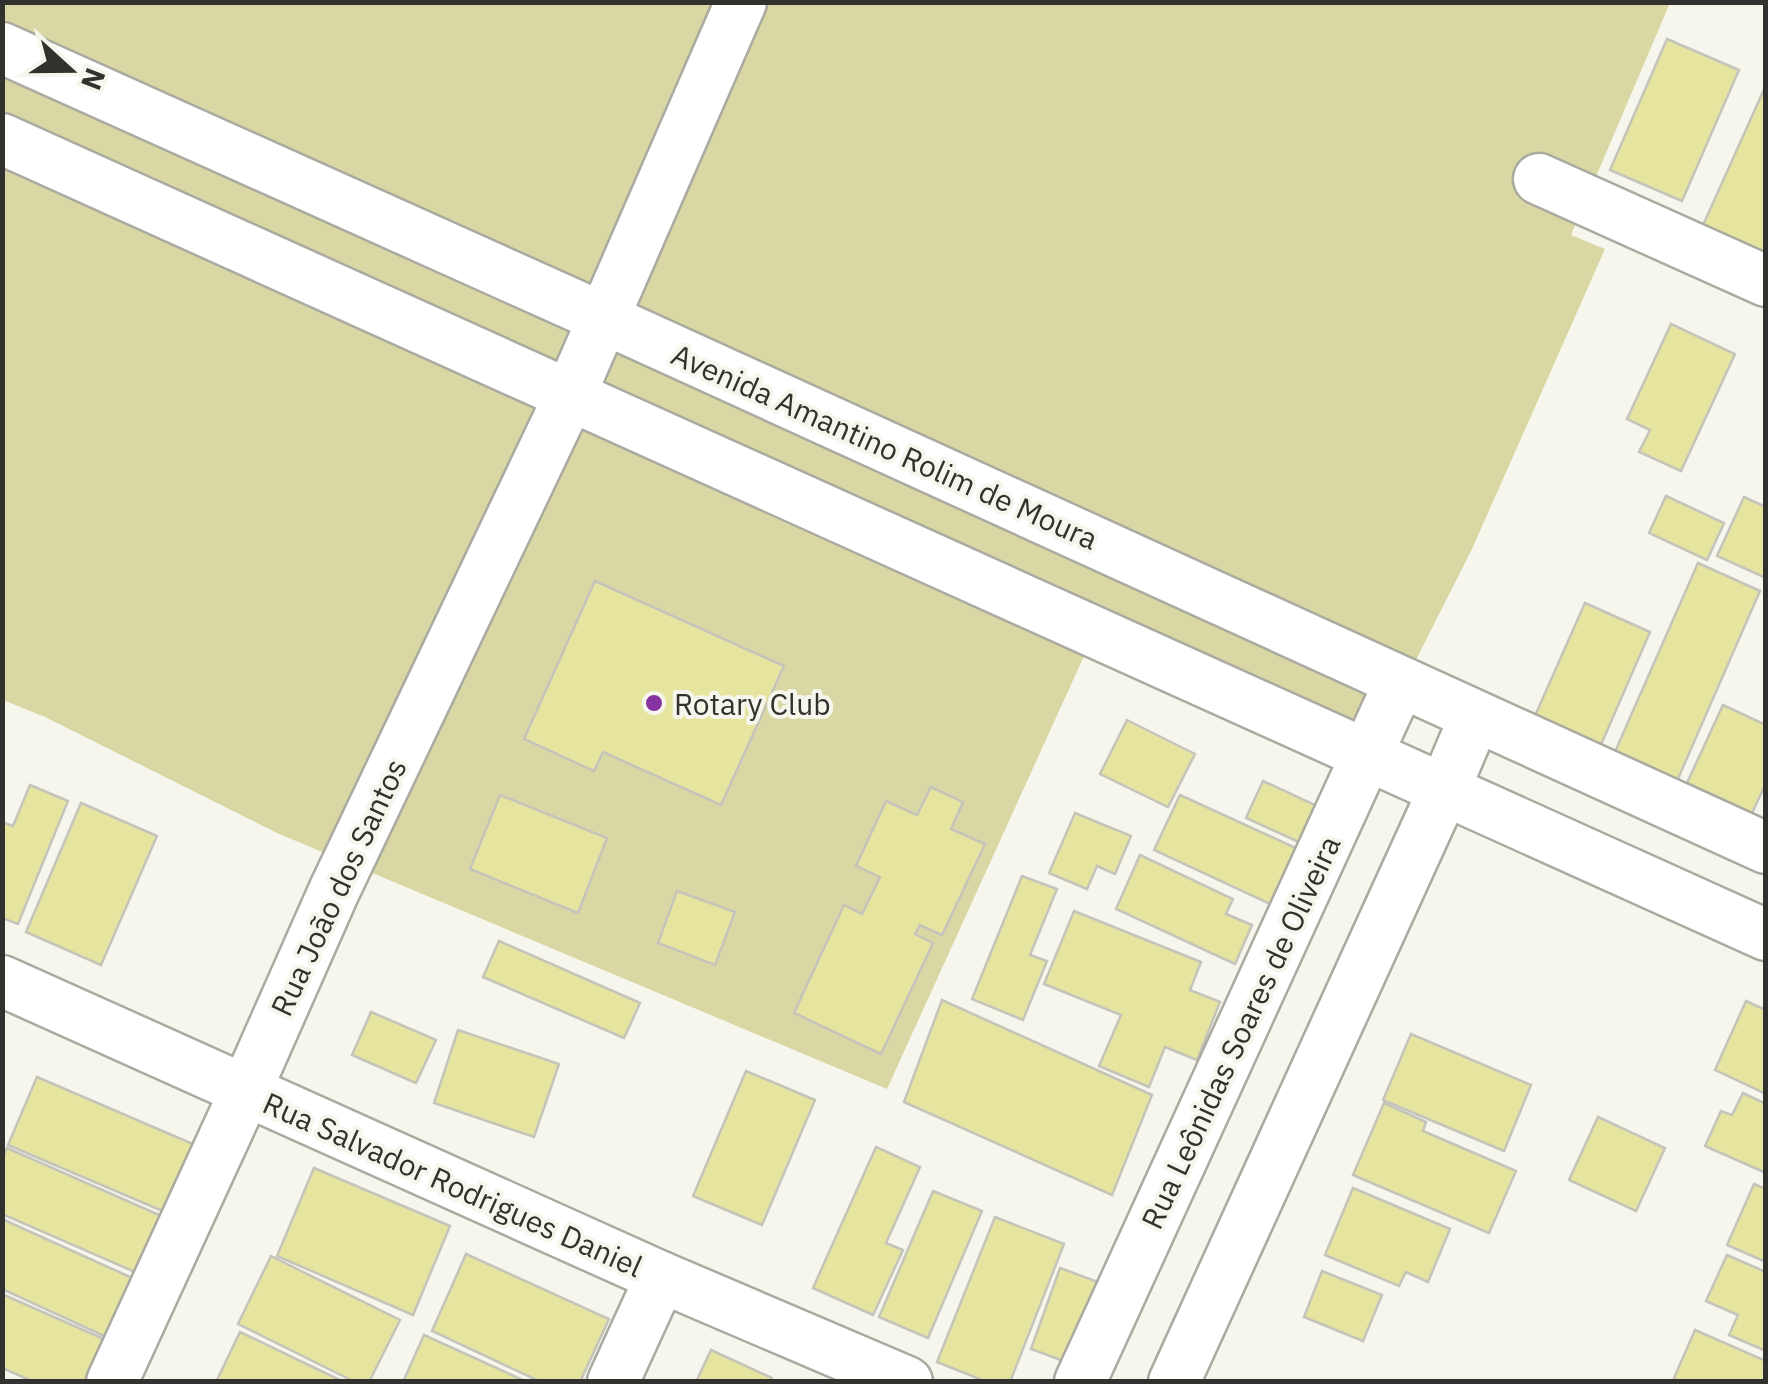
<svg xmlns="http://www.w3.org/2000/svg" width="1768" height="1384" font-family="'IBM Plex Sans',sans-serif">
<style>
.green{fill:#d9d8a5}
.building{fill:#e6e5a0;stroke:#c4c4bb;stroke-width:2.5}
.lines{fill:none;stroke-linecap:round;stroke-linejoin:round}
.street-casing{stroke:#aaaaa0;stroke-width:55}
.street{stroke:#fff;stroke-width:50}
.poi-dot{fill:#8632a0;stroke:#f6f6ec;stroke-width:4}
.labels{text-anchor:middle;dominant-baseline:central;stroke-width:8;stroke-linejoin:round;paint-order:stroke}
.street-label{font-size:30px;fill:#31312d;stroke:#f6f6ec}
.poi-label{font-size:30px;fill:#31312d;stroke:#f6f6ec;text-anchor:start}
</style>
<rect width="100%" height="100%" fill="#f6f6ec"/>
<path class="green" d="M2,3H1670L1571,235L1605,249L1472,549L1368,755L1095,632L887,1089L277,833L45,717L3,700Z"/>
<g class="building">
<path d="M1667,39L1739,70L1682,201L1610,170Z"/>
<path d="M1766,85V264L1699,234Z"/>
<path d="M1671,324L1735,354L1681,471L1639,452L1650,430L1627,419Z"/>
<path d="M1666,496L1724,523L1707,560L1649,533Z"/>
<path d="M1744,497L1766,507V578L1717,556Z"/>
<path d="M1698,563L1760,591L1677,781L1614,754Z"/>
<path d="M595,581L784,666L721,805L603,752L594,771L524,739Z"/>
<path d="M1585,603L1650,632L1600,747L1534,718Z"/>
<path d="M1723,705L1766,725V783L1752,813L1687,783Z"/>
<path d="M1127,720L1195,754L1168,807L1100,774Z"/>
<path d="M1263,781L1328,811L1312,848L1246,818Z"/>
<path d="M30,785L68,801L18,924L2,918V822L13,826Z"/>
<path d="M931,787L963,802L951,829L985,844L942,935L920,925L915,934L933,943L881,1054L794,1013L844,905L862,914L880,877L856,866L886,801L917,815Z"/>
<path d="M500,795L607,838L578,913L470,869Z"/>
<path d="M1180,795L1309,854L1283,910L1154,850Z"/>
<path d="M81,803L157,836L101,965L26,932Z"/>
<path d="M1075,813L1131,836L1115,874L1097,866L1087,889L1049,873Z"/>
<path d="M1140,855L1233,899L1226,914L1252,925L1235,964L1116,909Z"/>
<path d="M1022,876L1057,889L1030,955L1047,961L1023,1020L972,999Z"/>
<path d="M677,891L735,912L715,965L658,943Z"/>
<path d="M1074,911L1201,962L1190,990L1220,1002L1197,1060L1165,1047L1149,1087L1099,1066L1121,1015L1044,984Z"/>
<path d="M499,941L640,1003L624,1038L483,977Z"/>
<path d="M942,1000L1152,1095L1112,1195L904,1102Z"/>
<path d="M1746,1001L1766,1010V1094L1715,1070Z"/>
<path d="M371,1012L436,1040L416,1083L352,1055Z"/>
<path d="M458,1030L559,1064L534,1137L434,1103Z"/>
<path d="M1411,1034L1531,1085L1504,1151L1383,1100Z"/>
<path d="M746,1071L815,1100L762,1225L693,1196Z"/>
<path d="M37,1077L209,1151L179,1218L8,1145Z"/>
<path d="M1743,1093L1766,1104V1173L1705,1146L1721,1111L1732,1115Z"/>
<path d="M1384,1103L1426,1122L1423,1131L1516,1171L1489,1233L1353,1175Z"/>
<path d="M1598,1117L1665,1148L1636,1211L1569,1180Z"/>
<path d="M876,1147L920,1167L886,1243L903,1250L873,1315L813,1288Z"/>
<path d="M7,1148L175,1222L151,1279L2,1214V1159Z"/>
<path d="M314,1168L450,1226L413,1315L277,1256Z"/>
<path d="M1754,1184L1766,1189V1262L1727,1245Z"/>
<path d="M1353,1188L1450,1229L1428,1282L1406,1272L1399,1286L1325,1255Z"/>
<path d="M933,1191L982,1211L928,1338L879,1317Z"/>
<path d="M995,1217L1064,1244L1010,1382H987L937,1362Z"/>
<path d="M2,1219L141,1282L115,1341L2,1289Z"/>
<path d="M466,1254L609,1319L580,1382H541L432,1331Z"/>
<path d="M1727,1255L1766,1272V1351L1729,1335L1738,1315L1706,1301Z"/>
<path d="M271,1256L400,1320L369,1382H355L238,1324Z"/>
<path d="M1060,1268L1114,1288L1066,1362L1031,1349Z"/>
<path d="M1322,1271L1382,1295L1363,1341L1304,1317Z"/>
<path d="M2,1294L106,1340L88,1382H34L2,1368Z"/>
<path d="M1695,1330L1766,1361V1382H1681L1674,1378Z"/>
<path d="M240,1332L344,1382H216Z"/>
<path d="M424,1335L527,1382H403Z"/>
<path d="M711,1350L772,1378L771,1382H696Z"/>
</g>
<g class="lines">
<defs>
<g id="street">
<path d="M2,48L603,318L1766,848"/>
<path d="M2,139L1766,935"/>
<path d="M1539,179L1766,281"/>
<path d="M2,981L661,1277L907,1382"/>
<path d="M112,1382L246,1090L334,891L570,395L741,2"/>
<path d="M613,1382L661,1277"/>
<path d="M1080,1382L1400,682"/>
<path d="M1174,1382L1444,790L1475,717"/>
</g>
</defs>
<use href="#street" class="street-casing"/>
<use href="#street" class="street"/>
</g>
<circle class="poi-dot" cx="654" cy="703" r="10"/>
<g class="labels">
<g class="street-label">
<text transform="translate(885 446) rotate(24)">Avenida Amantino Rolim de Moura</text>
<text transform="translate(338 887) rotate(-65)">Rua João dos Santos</text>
<text transform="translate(1240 1032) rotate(-65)">Rua Leônidas Soares de Oliveira</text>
<text transform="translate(453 1184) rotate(24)">Rua Salvador Rodrigues Daniel</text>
</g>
<g class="poi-label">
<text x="674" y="703">Rotary Club</text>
</g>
</g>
<rect width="1768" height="1384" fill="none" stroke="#31312d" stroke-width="10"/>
<g transform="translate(70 70) rotate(111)" stroke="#f6f6ec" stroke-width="8" paint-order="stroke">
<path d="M0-8L18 38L0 25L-18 38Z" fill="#31312d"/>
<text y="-15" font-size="28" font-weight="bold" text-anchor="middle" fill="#31312d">N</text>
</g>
</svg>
